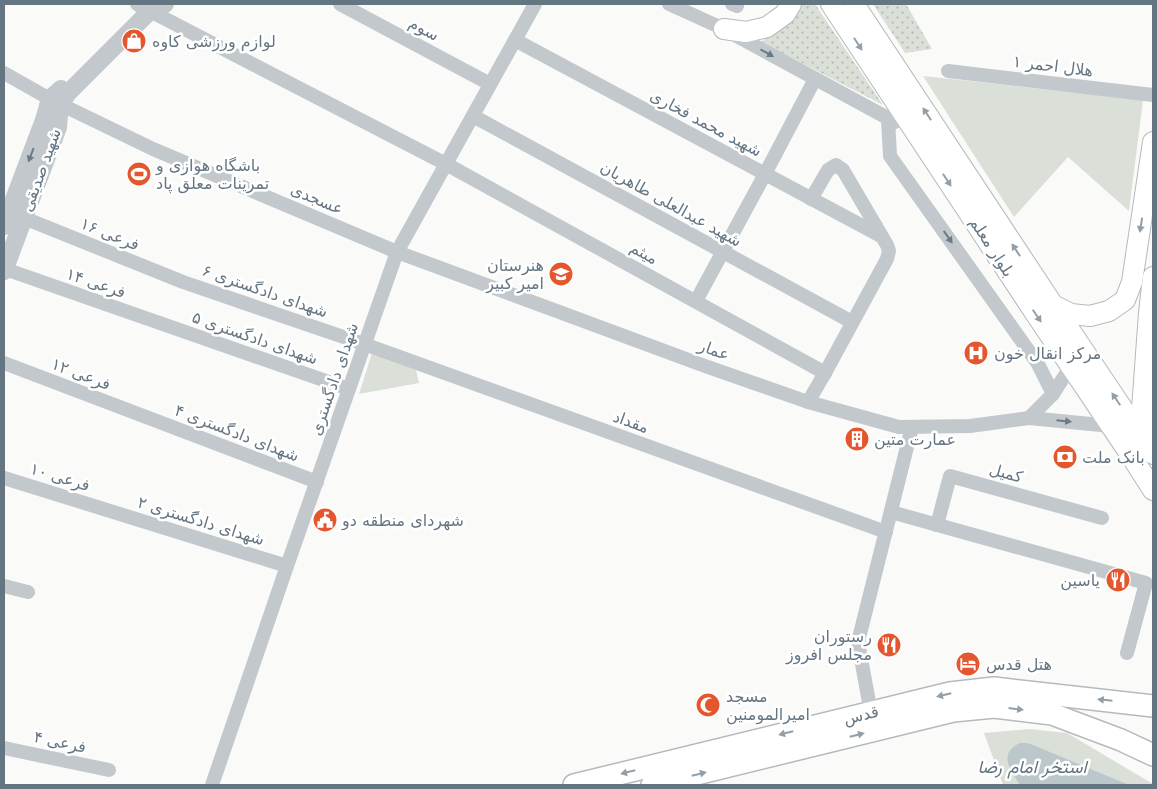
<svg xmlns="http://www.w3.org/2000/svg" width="1157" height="789" font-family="'DejaVu Sans',Vazirmatn,sans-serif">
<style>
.grass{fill:url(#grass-dots)}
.park{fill:#dadfd7}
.water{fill:#bbc7cb}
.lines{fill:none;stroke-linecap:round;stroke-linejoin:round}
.secondary-casing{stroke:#b3babf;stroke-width:22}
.primary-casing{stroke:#b5babe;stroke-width:24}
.minor{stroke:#c3c8cc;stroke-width:14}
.tertiary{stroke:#c3c8cc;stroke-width:18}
.secondary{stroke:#fff;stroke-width:20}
.primary{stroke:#fff;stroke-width:21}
.oneway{fill:#939fa8}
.oneway2{fill:#6a7a87}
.labels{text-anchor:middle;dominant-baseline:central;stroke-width:5;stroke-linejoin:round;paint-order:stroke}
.street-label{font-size:16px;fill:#657683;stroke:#fff}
.poi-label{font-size:16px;fill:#657683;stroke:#fff;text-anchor:start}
.water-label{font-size:18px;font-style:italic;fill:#60757c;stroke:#fff}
</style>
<defs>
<pattern id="grass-dots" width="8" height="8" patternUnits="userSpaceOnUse" patternTransform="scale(1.25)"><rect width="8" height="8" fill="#dadfd7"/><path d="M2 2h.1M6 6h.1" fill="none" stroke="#b4b9b4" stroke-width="1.8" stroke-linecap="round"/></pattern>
</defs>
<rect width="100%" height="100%" fill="#fafaf8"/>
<g class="grass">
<path d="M801,4H815L883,105L761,42L797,11Z"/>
<path d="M873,4H906L932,49L905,53Z"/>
</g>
<g class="park">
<path d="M923,76L1143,100L1129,211L1068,157L1014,217Z"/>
<path d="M372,353L416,370L419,383L359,394Z"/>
<path d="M1029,729L1067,733L1153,784V785H1003L984,733Z"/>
</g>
<path class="water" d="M1020,743H1027L1033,745L1129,785H1020C1011,770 997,754 1020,743Z"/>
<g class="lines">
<defs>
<g id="secondary">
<path d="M831,4L1037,316L1128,451L1153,490"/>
<path d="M854,4L1053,305L1153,454"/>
<path d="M724,29L746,32L767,27L785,14L791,4"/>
<path d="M1053,305L1071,314L1090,316L1109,311L1125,300L1132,282L1153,142"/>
<path d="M1144,439L1142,409L1149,313L1153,277"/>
</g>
<g id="primary">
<path d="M574,785L950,693L994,688L1153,706"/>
<path d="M652,785L953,711L994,707L1052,714L1121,740L1153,755"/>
</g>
</defs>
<use href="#secondary" class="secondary-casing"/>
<use href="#primary" class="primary-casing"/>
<g class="minor">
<path d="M137,4L140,6"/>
<path d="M340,4L490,84"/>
<path d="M669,4L724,29L895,122"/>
<path d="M732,4L737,6"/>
<path d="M150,11L446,164L825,373"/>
<path d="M515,40L881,236"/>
<path d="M948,71L1153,95"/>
<path d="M4,73L50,99"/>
<path d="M60,104L153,149L397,252L705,366L808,402L899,427L970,426L1029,418"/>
<path d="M473,116L852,322"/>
<path d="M888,119L890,156L1038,364L1053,394"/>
<path d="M24,218L183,282L364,344L886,532"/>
<path d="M5,269L349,389"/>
<path d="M696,301L765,174L815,79"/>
<path d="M4,363L317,482"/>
<path d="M1071,366L1053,394L1029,418L1111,426"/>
<path d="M808,402L825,373L887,259L889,251L887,245L843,170L836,165L828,170L811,199"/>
<path d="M4,478L287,566"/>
<path d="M891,512L1146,583L1127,653"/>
<path d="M937,525L950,476L1102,518"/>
<path d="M4,586L28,592"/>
<path d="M871,713L858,642L912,427"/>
<path d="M4,748L109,770"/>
<path d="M212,785L287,566L397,252L535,4"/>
</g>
<g class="tertiary">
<path d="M4,226L44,120L50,99L61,89"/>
<path d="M4,271L58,127L60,104L68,93L150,11L165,4"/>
</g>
<use href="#secondary" class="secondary"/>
<use href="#primary" class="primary"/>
</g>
<defs><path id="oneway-solid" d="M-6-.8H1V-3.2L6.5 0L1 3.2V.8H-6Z" transform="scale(1.25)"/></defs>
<g class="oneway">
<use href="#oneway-solid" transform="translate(858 44) rotate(57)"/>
<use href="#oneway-solid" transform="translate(927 114) rotate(-123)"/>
<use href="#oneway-solid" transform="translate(947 180) rotate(57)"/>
<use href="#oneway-solid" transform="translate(1141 225) rotate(99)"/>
<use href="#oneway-solid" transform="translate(1016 250) rotate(-123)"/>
<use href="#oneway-solid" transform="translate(1037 316) rotate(56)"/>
<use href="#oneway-solid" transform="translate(1116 399) rotate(-124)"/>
<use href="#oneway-solid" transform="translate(944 695) rotate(167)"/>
<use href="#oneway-solid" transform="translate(1105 700) rotate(-174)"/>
<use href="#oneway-solid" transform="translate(1016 709) rotate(7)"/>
<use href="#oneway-solid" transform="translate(786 733) rotate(166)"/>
<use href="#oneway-solid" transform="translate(857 735) rotate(-14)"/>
<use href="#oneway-solid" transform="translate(628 772) rotate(166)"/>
<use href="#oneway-solid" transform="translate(699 774) rotate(-14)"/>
</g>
<g class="oneway2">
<use href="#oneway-solid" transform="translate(767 53) rotate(29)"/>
<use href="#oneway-solid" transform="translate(31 155) rotate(111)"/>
<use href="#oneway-solid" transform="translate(948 237) rotate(55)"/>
<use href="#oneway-solid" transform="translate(1064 421) rotate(6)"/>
</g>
<defs>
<symbol id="shop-disc" viewBox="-11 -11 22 22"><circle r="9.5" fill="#e4572e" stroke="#fff"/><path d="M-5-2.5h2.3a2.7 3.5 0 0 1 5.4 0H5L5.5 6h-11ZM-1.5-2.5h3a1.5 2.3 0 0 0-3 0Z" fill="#fff"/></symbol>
<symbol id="stadium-disc" viewBox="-11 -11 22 22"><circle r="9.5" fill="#e4572e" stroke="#fff"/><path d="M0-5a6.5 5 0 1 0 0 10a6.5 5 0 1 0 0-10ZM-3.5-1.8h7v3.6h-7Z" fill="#fff"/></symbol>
<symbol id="school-disc" viewBox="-11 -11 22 22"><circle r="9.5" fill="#e4572e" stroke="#fff"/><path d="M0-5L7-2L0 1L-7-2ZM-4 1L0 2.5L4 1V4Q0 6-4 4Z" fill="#fff"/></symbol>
<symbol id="hospital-disc" viewBox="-11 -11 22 22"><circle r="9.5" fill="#e4572e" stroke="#fff"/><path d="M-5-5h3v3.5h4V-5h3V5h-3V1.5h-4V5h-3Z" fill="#fff"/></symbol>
<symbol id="building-disc" viewBox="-11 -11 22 22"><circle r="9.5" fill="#e4572e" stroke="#fff"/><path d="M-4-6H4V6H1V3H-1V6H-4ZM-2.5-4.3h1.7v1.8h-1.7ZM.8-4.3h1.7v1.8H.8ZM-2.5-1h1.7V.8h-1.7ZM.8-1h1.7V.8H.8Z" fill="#fff"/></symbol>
<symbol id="bank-disc" viewBox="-11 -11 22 22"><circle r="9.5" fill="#e4572e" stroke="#fff"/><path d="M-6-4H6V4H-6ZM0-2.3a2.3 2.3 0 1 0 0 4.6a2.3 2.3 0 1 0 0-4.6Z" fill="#fff"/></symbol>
<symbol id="civic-disc" viewBox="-11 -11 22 22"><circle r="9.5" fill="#e4572e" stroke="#fff"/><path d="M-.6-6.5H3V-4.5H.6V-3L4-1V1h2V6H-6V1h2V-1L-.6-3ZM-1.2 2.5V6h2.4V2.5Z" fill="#fff"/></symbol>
<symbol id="restaurant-disc" viewBox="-11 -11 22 22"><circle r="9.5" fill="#e4572e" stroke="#fff"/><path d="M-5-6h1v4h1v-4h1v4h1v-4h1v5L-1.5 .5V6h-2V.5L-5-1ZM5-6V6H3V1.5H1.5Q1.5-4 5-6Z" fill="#fff"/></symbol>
<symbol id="hotel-disc" viewBox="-11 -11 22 22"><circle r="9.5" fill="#e4572e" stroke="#fff"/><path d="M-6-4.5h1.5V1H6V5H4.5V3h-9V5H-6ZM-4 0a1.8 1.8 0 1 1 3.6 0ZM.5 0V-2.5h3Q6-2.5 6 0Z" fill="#fff"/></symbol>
<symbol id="mosque-disc" viewBox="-11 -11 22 22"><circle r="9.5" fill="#e4572e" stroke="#fff"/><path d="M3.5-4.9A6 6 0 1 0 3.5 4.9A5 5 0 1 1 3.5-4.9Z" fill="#fff"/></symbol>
</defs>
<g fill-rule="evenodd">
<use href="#shop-disc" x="120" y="27" width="28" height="28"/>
<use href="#stadium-disc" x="125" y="160" width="28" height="28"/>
<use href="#school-disc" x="547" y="260" width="28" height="28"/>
<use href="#hospital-disc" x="962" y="339" width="28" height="28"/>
<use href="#building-disc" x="843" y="425" width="28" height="28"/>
<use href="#bank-disc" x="1051" y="443" width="28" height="28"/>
<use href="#civic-disc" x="311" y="506" width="28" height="28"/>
<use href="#restaurant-disc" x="1104" y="566" width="28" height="28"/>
<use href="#restaurant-disc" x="875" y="631" width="28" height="28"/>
<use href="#hotel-disc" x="954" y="650" width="28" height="28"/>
<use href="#mosque-disc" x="694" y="691" width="28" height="28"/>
</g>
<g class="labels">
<g class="street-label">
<text transform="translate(424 29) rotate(28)">سوم</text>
<text transform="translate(1053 66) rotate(7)">هلال احمر ۱</text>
<text transform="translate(706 123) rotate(28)">شهید محمد فخاری</text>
<text transform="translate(41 170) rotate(-70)">شهید صدیقی</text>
<text transform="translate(317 199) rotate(23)">عسجدی</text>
<text transform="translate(671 204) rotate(29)">شهید عبدالعلی طاهریان</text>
<text transform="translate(110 234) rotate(22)">فرعی ۱۶</text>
<text transform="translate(992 247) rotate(57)">بلوار معلم</text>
<text transform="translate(644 253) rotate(29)">میثم</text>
<text transform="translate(96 283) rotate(19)">فرعی ۱۴</text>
<text transform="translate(265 291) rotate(19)">شهدای دادگستری ۶</text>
<text transform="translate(255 338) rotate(19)">شهدای دادگستری ۵</text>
<text transform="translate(714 350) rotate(20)">عمار</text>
<text transform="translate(81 374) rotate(21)">فرعی ۱۲</text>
<text transform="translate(334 379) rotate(-71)">شهدای دادگستری</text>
<text transform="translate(631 422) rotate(20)">مقداد</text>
<text transform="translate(237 433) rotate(21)">شهدای دادگستری ۴</text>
<text transform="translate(1006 473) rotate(16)">کمیل</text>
<text transform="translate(60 477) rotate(17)">فرعی ۱۰</text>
<text transform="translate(201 521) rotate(17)">شهدای دادگستری ۲</text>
<text transform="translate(861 715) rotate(-14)">قدس</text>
<text transform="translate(60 742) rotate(12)">فرعی ۴</text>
</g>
<g class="poi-label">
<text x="152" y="41">لوازم ورزشی کاوه</text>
<text x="156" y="165">باشگاه هوازی و<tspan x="156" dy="18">تمرینات معلق پاد</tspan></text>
<text x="544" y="265" text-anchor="end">هنرستان<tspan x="544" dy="18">امیر کبیر</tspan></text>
<text x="994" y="353">مرکز انقال خون</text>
<text x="874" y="439">عمارت متین</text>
<text x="1082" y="457">بانک ملت</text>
<text x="342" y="520">شهردای منطقه دو</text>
<text x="1100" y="580" text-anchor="end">یاسین</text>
<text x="872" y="636" text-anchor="end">رستوران<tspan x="872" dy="18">مجلس افروز</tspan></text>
<text x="986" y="664">هتل قدس</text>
<text x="726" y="696">مسجد<tspan x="726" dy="18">امیرالمومنین</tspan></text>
</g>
<g class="water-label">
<text x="1032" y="766">استخر امام رضا</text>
</g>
</g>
<rect width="1157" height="789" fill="none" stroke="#657683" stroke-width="10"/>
</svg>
